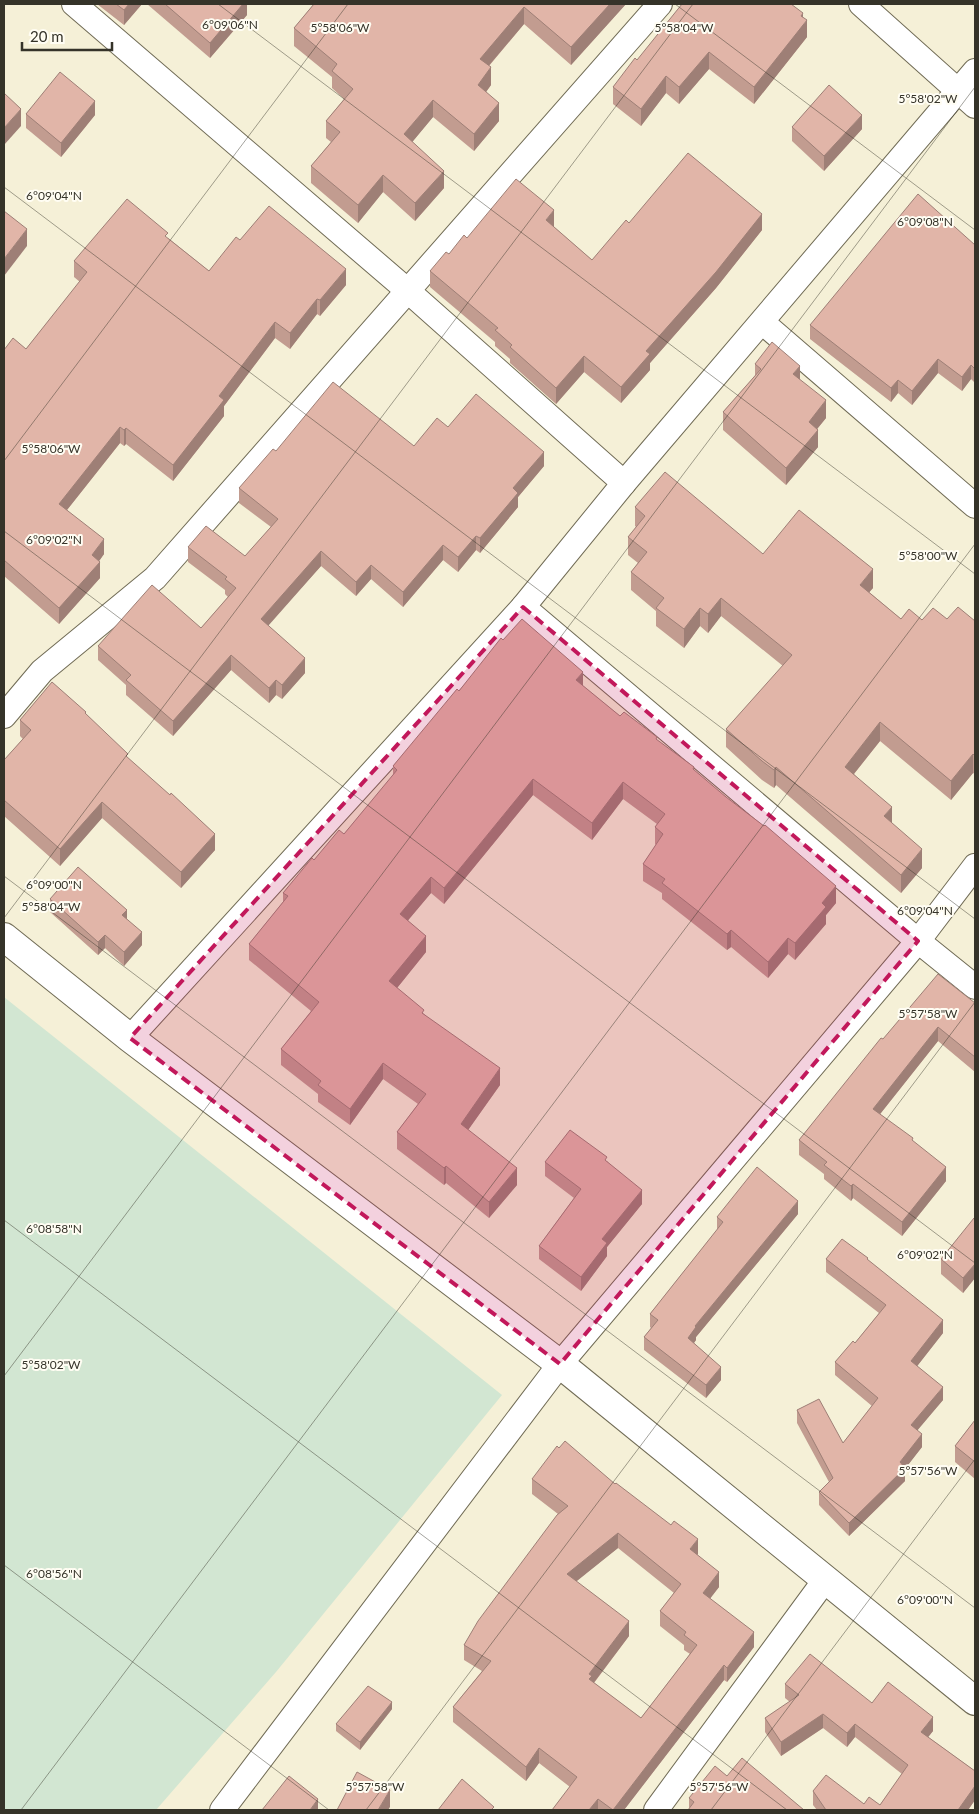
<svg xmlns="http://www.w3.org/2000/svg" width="979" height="1814" font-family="Lato,sans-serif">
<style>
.green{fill:#d2e6d2}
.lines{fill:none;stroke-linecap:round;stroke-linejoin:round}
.street-casing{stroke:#706b55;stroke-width:26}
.secondary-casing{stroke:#706b55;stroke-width:30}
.street{stroke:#fff;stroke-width:24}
.secondary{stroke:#fff;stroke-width:28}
.wall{fill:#c29c90;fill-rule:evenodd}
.shaded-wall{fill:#9e7f76}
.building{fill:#e1b5a8;stroke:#9e7f76;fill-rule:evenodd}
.marked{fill:#c2185b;fill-opacity:0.2;stroke:#c2185b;stroke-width:4;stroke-dasharray:10 6;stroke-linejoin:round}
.ticks{fill:none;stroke:#353329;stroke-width:1;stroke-opacity:0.45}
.ticks-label{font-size:12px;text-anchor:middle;fill:#353329;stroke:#fffdf3;stroke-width:4;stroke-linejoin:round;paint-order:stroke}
</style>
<rect width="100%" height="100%" fill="#f5f0d7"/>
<path class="green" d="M4,997L502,1395L276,1672L156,1810H4Z"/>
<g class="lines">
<defs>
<g id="street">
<path d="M74,4L408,291L624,483"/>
<path d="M861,4L975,106"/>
<path d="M762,322L975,506"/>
<path d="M523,607L918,941L975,987"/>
<path d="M4,716L42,671L155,578L660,4"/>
<path d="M130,1038L523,607L624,483L975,71"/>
<path d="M222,1810L560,1364L918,941L975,866"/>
<path d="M656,1810L825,1580"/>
</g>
<path id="secondary" d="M4,937L130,1038L560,1364L975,1701"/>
</defs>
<use href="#street" class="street-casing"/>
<use href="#secondary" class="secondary-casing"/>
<use href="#street" class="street"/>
<use href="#secondary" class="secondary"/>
</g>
<g class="wall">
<path d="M97,4H142L124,25Z"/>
<path d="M147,4H247V15L210,58Z"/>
<path d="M314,4H626L571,65L524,24L489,66L491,85L486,92L499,121L474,151L433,117L412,142L444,188L415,221L383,192L358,223L311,183V166L331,142L326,138V121L344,99L332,88V77L294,46V28Z"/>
<path d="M803,17L807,37L754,104L709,69L679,104L666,93L641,126L613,104V87L637,60Z"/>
<path d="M26,114L95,115L61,157L26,128Z"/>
<path d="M792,127L862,129L824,171L792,141Z"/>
<path d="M629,223L762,230L716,288L650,363V370L621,403L584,372L556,404L510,363V359L495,346V342L430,287V271L467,238L554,226V227L592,260Z"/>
<path d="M168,238L209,271L240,240L346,285L320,316L317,314L290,349L275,338L224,406V416L173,481L126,444L124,446L120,443L67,510L104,554L99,561L100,578L59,624L4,576V350L26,349L80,282L74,277V261Z"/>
<path d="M975,245V383L971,379L962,391L938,373L912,405L898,393L891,402L810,339V325Z"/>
<path d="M755,364L800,380L826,418L817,429L818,447L786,485L723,430V412L755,376Z"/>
<path d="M448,427L544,466L518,497V507L480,553L476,550L458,572L443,560L403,607L371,579L356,596L321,566L268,625L305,673L282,699L276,695L269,703L231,670L173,736L126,695V685L98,660V646L201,628L228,597L225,594V590L188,562V547L245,556L271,527L239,503V488L276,451L414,446Z"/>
<path d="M635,507L763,554L873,588L869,592L901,619H947L975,621V774L973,773L951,800L880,741L854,774L892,823L922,868L901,893L776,785L774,788L762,780L726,747V729L783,666L721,616L708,633L700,626L684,648L656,626V611L631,590V572L638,563L628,555V537L636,527L635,526Z"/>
<path d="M503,640L583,686L620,716L657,740L694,770L836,903L826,915V924L795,960L788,954L768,978L731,947L727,950L662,899V893L643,881V864L656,845L655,844V827L657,824L623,799L592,840L533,795L444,904L431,893L408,920L426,952L397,988L424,1014L500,1085L468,1130L517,1185L489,1218L446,1183L444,1185L397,1149V1132L418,1104L383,1079L350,1125L318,1102V1094L281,1065V1049L311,1011L249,960V944L283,902V893L314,860L344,834L393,776V766Z"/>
<path d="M86,715L215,850L181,888L102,818L60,866L4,816V760L23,739L20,736V720Z"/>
<path d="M50,899L127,919L142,945L124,966L105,948L98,955L50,912Z"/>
<path d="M975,1003V1072L938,1041L880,1114L913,1141L946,1181L902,1236L853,1198L851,1201L824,1179V1174L799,1155V1140L883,1039Z"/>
<path d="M607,1161L642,1204L607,1247V1256L581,1291L539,1259V1246L574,1198L545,1176V1162Z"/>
<path d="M798,1214L696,1337V1340L694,1343L721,1380L706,1398L644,1350V1337L651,1328L650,1327V1314L717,1230V1217Z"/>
<path d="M975,1220V1278L963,1293L941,1274V1259Z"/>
<path d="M826,1259L868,1260L943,1333L917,1366L943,1400L917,1430L922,1447L905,1468V1481L849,1536L819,1505V1492L829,1482L797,1423V1410L843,1443L872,1406L835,1375V1362L855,1343L879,1313L826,1272Z"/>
<path d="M975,1420V1479L955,1462V1446Z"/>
<path d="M532,1479L698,1554L697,1555L719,1587L710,1598L754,1647L727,1682L724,1680L624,1810H552L570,1787L539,1763L526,1781L453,1722V1707L482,1671L464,1660V1645L558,1514L532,1494ZM618,1548L674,1593L660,1611V1626L684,1645V1650L690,1654L641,1718L594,1683L629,1636L576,1581Z"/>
<path d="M785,1684L872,1703L933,1731L928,1737L975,1771V1800L968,1810H817L813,1805V1791L864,1804L880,1805L902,1774L855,1737L847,1747L823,1728L781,1756L765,1732V1718L790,1702L785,1698Z"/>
<path d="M392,1709L360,1750L336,1731V1724Z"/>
<path d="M727,1776L689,1808V1798Z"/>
</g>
<g class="shaded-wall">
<path d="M129,4H142L124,25V10Z"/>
<path d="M243,4H247V15L210,58V43Z"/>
<path d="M610,4H626L571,65V47Z"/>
<path d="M524,7V24L480,76V59Z"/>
<path d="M803,13V25L807,20V37L754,104V87Z"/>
<path d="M709,52V69L679,104V87Z"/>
<path d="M491,67V85L478,103V85Z"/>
<path d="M666,76V93L641,126V109Z"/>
<path d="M433,100V117L404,152V134Z"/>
<path d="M95,101V115L61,157V143Z"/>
<path d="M499,103V121L474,151V134Z"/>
<path d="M21,109V126L4,145V128Z"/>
<path d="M862,115V129L824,171V156Z"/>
<path d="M444,171V188L415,221V203Z"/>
<path d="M383,175V192L358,223V205Z"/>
<path d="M554,210V226L546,237V220Z"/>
<path d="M762,214V230L716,288L650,363V370L621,403V387L646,351Z"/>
<path d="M27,229V246L4,276V259Z"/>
<path d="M346,269V285L320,316V300Z"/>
<path d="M317,299V314L290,349V333Z"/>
<path d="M275,322V338L224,406V416L173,481V465L219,396Z"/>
<path d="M584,356V372L556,404V388Z"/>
<path d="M938,359V373L912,405V391Z"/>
<path d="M971,365V379L962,391V377Z"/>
<path d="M800,366V383L793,374Z"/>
<path d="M898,380V393L891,402V388Z"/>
<path d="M826,400V418L809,439V422Z"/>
<path d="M120,427V443L59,520V504Z"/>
<path d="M126,428V444L124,446V430Z"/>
<path d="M818,430V447L786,485V468Z"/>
<path d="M544,452V466L518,497V507L480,553V538L513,488Z"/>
<path d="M476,536V550L458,572V557Z"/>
<path d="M104,539V554L92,571V555Z"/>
<path d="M443,545V560L403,607V592Z"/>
<path d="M321,551V566L261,634V619Z"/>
<path d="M100,562V578L59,624V608Z"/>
<path d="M371,565V579L356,596V582Z"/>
<path d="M873,569V588L860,603V585Z"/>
<path d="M721,598V616L708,633V614Z"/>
<path d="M700,608V626L684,648V629Z"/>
<path d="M231,655V670L173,736V721Z"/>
<path d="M305,658V673L282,699V685Z"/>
<path d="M583,672V688L576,680Z"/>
<path d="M276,680V695L269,703V688Z"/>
<path d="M880,722V741L845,785V767Z"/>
<path d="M973,754V773L951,800V781Z"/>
<path d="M776,767V785L774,788V770Z"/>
<path d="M533,779V795L444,904V888Z"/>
<path d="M623,782V799L592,840V823Z"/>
<path d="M102,802V818L60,866V849Z"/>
<path d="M892,807V826L884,816Z"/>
<path d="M215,834V850L181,888V872Z"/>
<path d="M922,849V868L901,893V875Z"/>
<path d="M431,877V893L400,930V914Z"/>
<path d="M836,886V903L826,915V924L795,960V943L822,903Z"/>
<path d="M127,910V923L122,915Z"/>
<path d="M731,930V947L727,950V934Z"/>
<path d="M142,932V945L124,966V952Z"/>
<path d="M105,935V948L98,955V942Z"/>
<path d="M426,936V952L389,998V981Z"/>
<path d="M788,938V954L768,978V962Z"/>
<path d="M938,1027V1041L873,1123V1109Z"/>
<path d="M383,1063V1079L350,1125V1109Z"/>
<path d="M500,1068V1085L461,1140V1124Z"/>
<path d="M446,1166V1183L444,1185V1168Z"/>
<path d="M946,1167V1181L902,1236V1222Z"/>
<path d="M517,1168V1185L489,1218V1202Z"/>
<path d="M853,1184V1198L851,1201V1186Z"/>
<path d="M642,1190V1204L607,1247V1256L581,1291V1277L602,1239Z"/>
<path d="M798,1201V1214L696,1337V1340L688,1351V1338L695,1326Z"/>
<path d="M975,1264V1278L963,1293V1278Z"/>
<path d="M943,1320V1333L911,1374V1361Z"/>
<path d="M721,1367V1380L706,1398V1385Z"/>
<path d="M943,1387V1400L911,1438V1425Z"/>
<path d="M922,1434V1447L905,1469V1468V1481L849,1536V1523L900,1462Z"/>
<path d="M618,1533V1548L567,1589V1574Z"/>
<path d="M698,1539V1554L690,1564V1549Z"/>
<path d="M719,1572V1587L703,1608V1593Z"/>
<path d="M629,1621V1636L592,1685L589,1694V1674Z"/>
<path d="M754,1632V1647L727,1682V1668Z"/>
<path d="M724,1665V1680L624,1810H613Z"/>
<path d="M392,1702V1709L360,1750V1742Z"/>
<path d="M823,1714V1728L781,1756V1742Z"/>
<path d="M933,1717V1731L921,1746V1732Z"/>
<path d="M855,1724V1737L847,1747V1733Z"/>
<path d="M539,1748V1763L526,1781V1767Z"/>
<path d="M975,1786V1800L968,1810H958Z"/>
<path d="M390,1790V1807L388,1810H378Z"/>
<path d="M318,1799V1810H310Z"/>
<path d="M598,1799V1810H589Z"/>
</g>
<g class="building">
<path d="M116,4H129L124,10Z"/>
<path d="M165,4H243L210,43Z"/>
<path d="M314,4H610L571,47L524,7L480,59L491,67L478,85L499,103L474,134L433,100L404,134L444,171L415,203L383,175L358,205L311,166L340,132L326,121L353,89L332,71L337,64L294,28Z"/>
<path d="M682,4H791L803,13L801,16L807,20L754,87L709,52L679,87L666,76L641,109L613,87L635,58L637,60Z"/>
<path d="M60,72L95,101L61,143L26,114Z"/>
<path d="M829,85L862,115L824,156L792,127Z"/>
<path d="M4,93L21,109L4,128Z"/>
<path d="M688,153L762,214L716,272L646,351L650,354L621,387L584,356L556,388L510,347L512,345L495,330L498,328L430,271L446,252L449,254L464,235L467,238L516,179L554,210L546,220L592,260L626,220L629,223Z"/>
<path d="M918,194L975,245V369L971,365L962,377L938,359L912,391L898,380L891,388L810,325Z"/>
<path d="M127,199L168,233L165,236L209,271L236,237L240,240L269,206L346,269L320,300L317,299L290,333L275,322L219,396L224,400L173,465L126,428L124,430L120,427L59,504L104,539L92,555L100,562L59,608L4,560V350L13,338L26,349L87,272L74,261Z"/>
<path d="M4,211L27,229L4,259Z"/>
<path d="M772,342L800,366L793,374L826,400L809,422L818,430L786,468L723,412L761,369L755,364Z"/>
<path d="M333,382L414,446L437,418L448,427L476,394L544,452L513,488L518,493L480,538L476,536L458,557L443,545L403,592L371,565L356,582L321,551L261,619L305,658L282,685L276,680L269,688L231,655L173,721L126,680L131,675L98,646L152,585L201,628L236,588L225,579L227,577L188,547L206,526L245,556L278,519L239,488L273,449L276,451Z"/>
<path d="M665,472L763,554L799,510L873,569L860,585L901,619L909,609L922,620L933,608L947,619L958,607L975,621V756L973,754L951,781L880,722L845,767L892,807L884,816L922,849L901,875L776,767L774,770L762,761L726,729L792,655L721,598L708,614L700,608L684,629L656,608L664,598L631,572L647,552L628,537L645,516L635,507Z"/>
<path d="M522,619L583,672L576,680L620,716L624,712L657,737L656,739L694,767L693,769L726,797L764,826L765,825L836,886L822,903L826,907L795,943L788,938L768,962L731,930L727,934L662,883L665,879L643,864L663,834L655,827L665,814L623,782L592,823L533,779L444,888L431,877L400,914L426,936L389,981L424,1010L422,1013L500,1068L461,1124L517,1168L489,1202L446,1166L444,1168L397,1132L426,1094L383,1063L350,1109L318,1085L321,1081L281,1049L319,1002L249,944L288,896L283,893L312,858L314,860L339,830L344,834L397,770L393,766L457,689L459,691L501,638L503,640Z"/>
<path d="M52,682L86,712L85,713L128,754L126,756L170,795L171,793L215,834L181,872L102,802L60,849L4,800V760L31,730L20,720Z"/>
<path d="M78,867L127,910L122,915L142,932L124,952L105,935L98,942L50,899Z"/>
<path d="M938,974L975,1003V1057L938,1027L873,1109L913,1138L912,1140L946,1167L902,1222L853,1184L851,1186L824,1165L827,1162L799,1140L881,1038L883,1039Z"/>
<path d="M570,1130L607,1157L605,1160L642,1190L602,1239L607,1243L581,1277L539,1246L581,1189L545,1162Z"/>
<path d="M757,1167L798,1201L695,1326L696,1327L688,1338L721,1367L706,1385L644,1337L658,1320L650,1314L723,1222L717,1217Z"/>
<path d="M974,1218L975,1220V1264L963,1278L941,1259Z"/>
<path d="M842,1239L868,1258L867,1259L943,1320L911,1361L943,1387L911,1425L922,1434L900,1462L905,1468L849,1523L819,1492L833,1478L797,1410L819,1399L843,1443L878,1398L835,1362L853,1341L855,1343L886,1305L826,1259Z"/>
<path d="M975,1420V1462L955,1446Z"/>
<path d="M565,1441L615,1484L616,1483L671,1525L674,1521L698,1539L690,1549L719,1572L703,1593L754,1632L727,1668L724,1665L613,1810L598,1799L589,1810H552L577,1777L539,1748L526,1767L453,1707L491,1661L464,1645L478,1621L557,1515L568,1506L532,1479L557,1446L559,1448ZM618,1533L681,1584L660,1611L686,1632L684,1635L697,1645L641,1718L589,1679L592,1676L589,1674L629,1621L567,1574Z"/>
<path d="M810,1654L872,1703L888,1682L933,1717L921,1732L975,1771V1786L958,1810H826L813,1791L826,1775L864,1804L869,1797L880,1805L908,1765L855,1724L847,1733L823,1714L781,1742L765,1718L799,1695L785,1684Z"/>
<path d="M368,1686L392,1702L360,1742L336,1724Z"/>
<path d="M742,1758L804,1810H688L694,1802L689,1798L715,1766L727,1776Z"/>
<path d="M357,1772L390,1790L378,1810H337Z"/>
<path d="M289,1776L318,1799L310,1810H262Z"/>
<path d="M462,1779L494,1807L491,1810H438Z"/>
</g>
<path class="marked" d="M523,607L918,941L560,1364L130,1038Z"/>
<path class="ticks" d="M218,4L975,574M675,4L975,230M4,187L975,919M4,461L348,4M4,531L975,1263M4,876L975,1608M4,918L693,4M4,1220L787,1810M4,1376L975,87M4,1565L329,1810M21,1810L975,544M366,1810L975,1002M711,1810L975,1459"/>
<g class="ticks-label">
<text x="230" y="29">6°09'06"N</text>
<text x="340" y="32">5°58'06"W</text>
<text x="684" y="32">5°58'04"W</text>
<text x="928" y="103">5°58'02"W</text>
<text x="54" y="200">6°09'04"N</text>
<text x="925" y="226">6°09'08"N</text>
<text x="51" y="453">5°58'06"W</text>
<text x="54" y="544">6°09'02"N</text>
<text x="928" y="560">5°58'00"W</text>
<text x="54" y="889">6°09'00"N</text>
<text x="51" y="911">5°58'04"W</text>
<text x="925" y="915">6°09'04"N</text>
<text x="928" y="1018">5°57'58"W</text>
<text x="54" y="1233">6°08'58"N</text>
<text x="925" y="1259">6°09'02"N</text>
<text x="51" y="1369">5°58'02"W</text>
<text x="928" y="1475">5°57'56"W</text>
<text x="54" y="1578">6°08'56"N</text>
<text x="925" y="1604">6°09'00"N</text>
<text x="375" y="1791">5°57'58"W</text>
<text x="719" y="1791">5°57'56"W</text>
</g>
<rect width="979" height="1814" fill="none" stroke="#353329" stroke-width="10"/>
<path d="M22 42v8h90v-8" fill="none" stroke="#353329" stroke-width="2.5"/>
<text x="30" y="42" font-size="15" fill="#353329" stroke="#fffdf3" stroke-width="4" paint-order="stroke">20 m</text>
</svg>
